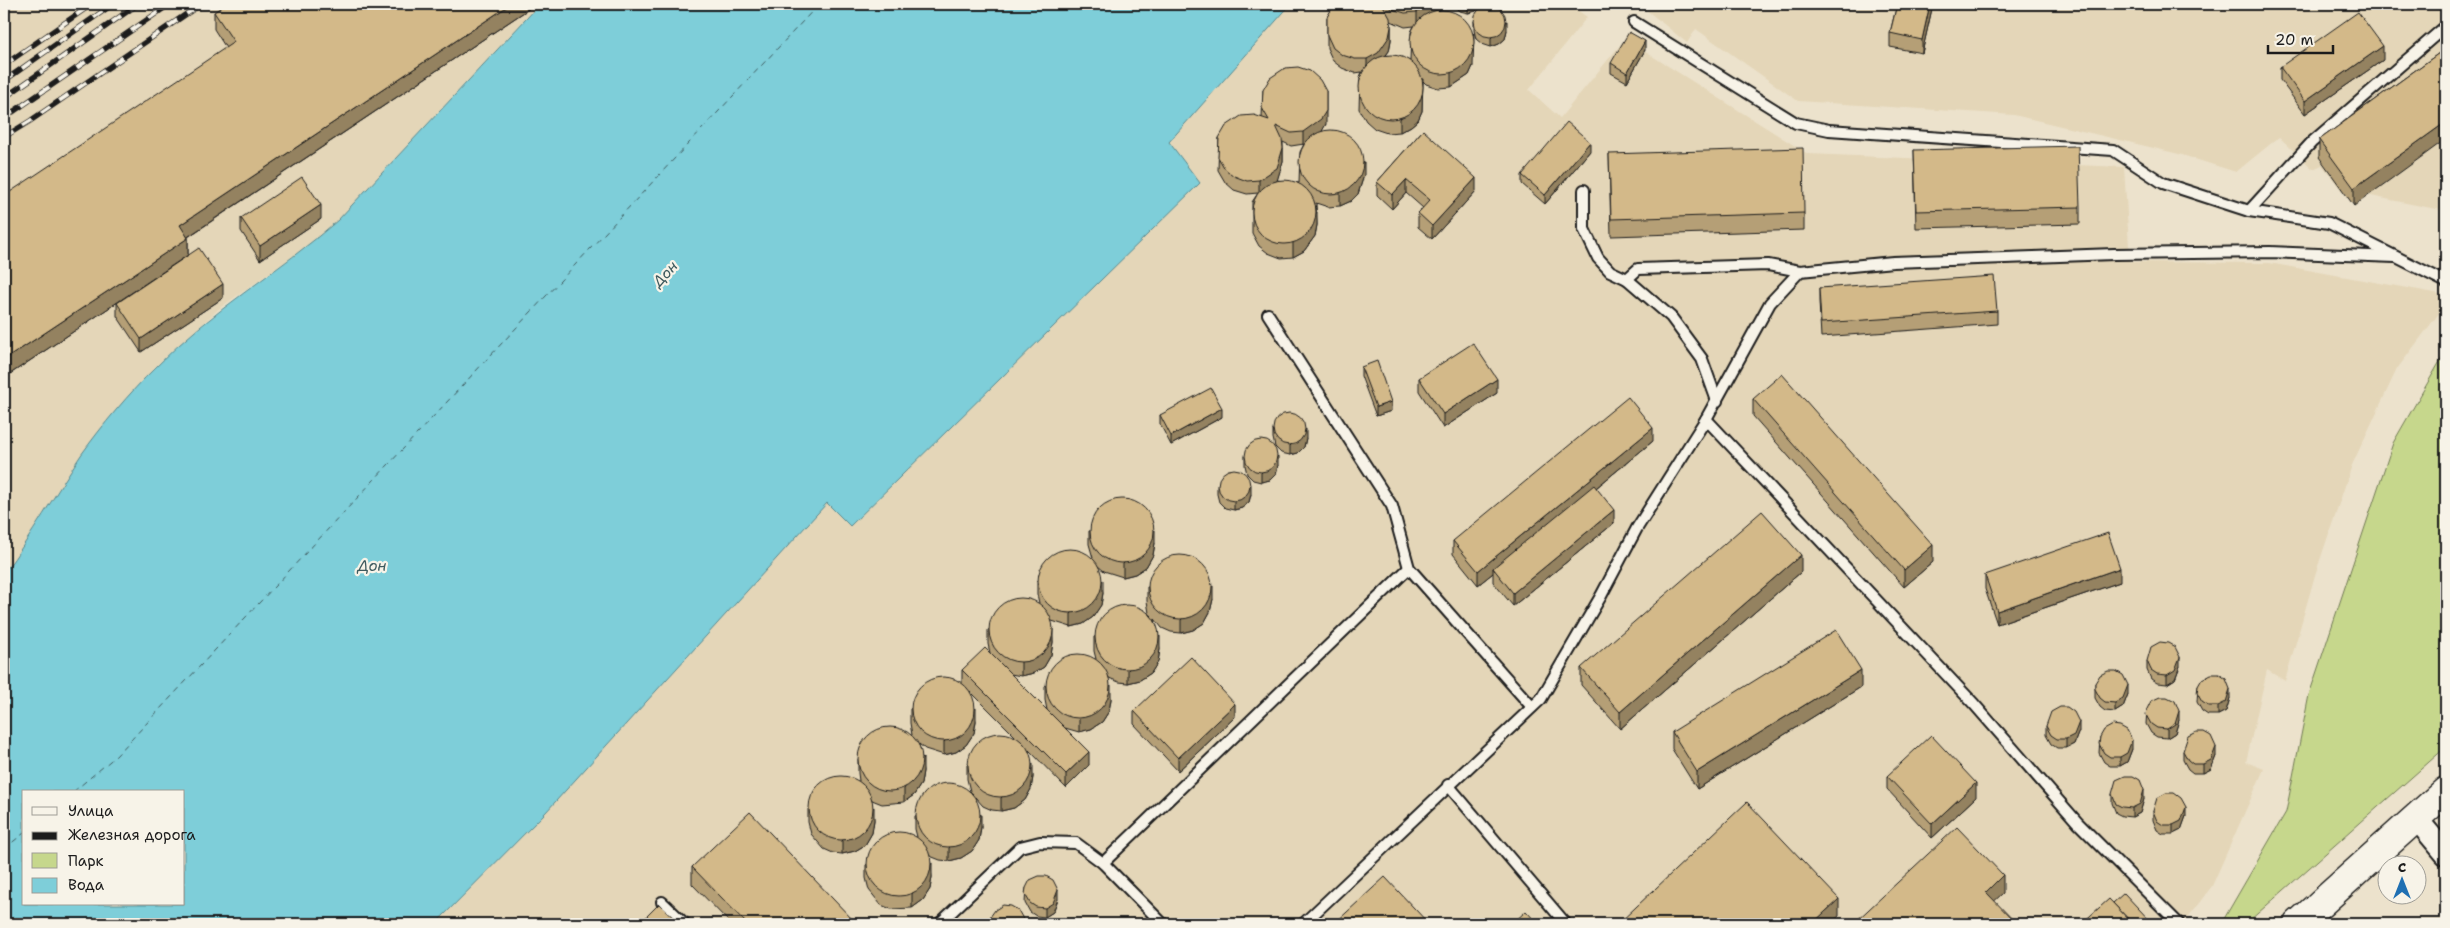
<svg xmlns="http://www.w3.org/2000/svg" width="2450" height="928" font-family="'Shantell Sans',sans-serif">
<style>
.built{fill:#e4d6b8}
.green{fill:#c6d78c;stroke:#717a54}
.water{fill:#7eced9;stroke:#57878d;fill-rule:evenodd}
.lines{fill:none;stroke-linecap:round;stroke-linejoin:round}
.ferry{stroke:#3e5a5e;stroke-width:1;stroke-dasharray:6 5;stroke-linecap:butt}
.lane-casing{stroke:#1c1c1c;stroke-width:14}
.street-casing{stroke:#1c1c1c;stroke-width:25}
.secondary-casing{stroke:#1c1c1c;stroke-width:31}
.lane{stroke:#f7f3e8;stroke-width:10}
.street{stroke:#f7f3e8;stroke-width:21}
.secondary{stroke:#f7f3e8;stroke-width:28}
.rail-casing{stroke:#1c1c1c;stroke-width:5.5}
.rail{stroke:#f7f3e8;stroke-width:4;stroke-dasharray:11;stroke-linecap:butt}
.wall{fill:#b59f76;stroke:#1c1c1c;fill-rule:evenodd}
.shaded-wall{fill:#948260;stroke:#1c1c1c}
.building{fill:#d3b989;stroke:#1c1c1c}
.labels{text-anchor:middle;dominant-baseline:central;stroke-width:4.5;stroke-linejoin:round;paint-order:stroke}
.water-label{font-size:15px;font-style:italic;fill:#3e5a5e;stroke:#f7f3e8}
</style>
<rect width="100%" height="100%" fill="#ece2cc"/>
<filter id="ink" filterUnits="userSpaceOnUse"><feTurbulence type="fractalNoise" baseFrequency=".02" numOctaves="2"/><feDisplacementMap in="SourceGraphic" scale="10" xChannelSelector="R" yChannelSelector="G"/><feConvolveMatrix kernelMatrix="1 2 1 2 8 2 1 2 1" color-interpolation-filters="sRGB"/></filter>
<g filter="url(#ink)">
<g class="built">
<path d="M4,4H540L338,220L313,242L220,308L154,368L56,495L25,544L4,573Z"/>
<path d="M1291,4H1569L1587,17L1529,90L1560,118L1625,39L1808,154L2124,167L2130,262L2269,263L2446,295V304L2397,369L2352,465L2315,575L2285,681L2267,670L2246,762L2264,769L2212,886L2183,924H435L546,812L827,503L850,526L1199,183L1169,142Z"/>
<path d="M1639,4H2446V211L2371,196L2358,181L2342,191L2322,165L2313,169L2279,137L2236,172L2179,154L2014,115L1798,101L1696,29L1687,43Z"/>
</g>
<path class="green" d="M2446,351V747L2249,921L2238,924H2221L2286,812L2309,695L2393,443Z"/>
<path class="water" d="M540,4H1291L1169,142L1200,183L850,526L827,503L546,812L435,924H4V573C32,535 55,494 81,455C101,427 130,392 155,368C210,311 279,272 338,220ZM24,792H184V904H24Z"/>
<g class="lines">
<g class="ferry">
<path d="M73,792L116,756L819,4"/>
<path d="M4,849L24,833"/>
</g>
<defs>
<g id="lane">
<path d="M1634,22L1796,123L1829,130L2113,150L2163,183L2249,211L2329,223L2446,282"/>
<path d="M1584,190V229L1598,258L1610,271L1627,279L1671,317L1702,359L1717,401"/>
<path d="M2249,211L2312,142L2446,26"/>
<path d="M1627,279L1638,269L1768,265L1800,271"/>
<path d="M1268,314L1392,506L1409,568L1532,707"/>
<path d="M1706,419L1974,704L2078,823L2179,924"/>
<path d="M1448,785L1566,924"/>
<path d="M1103,863L1409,568"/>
<path d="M662,902L685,924"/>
<path d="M939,924L1020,847L1040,842L1076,843L1103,863L1163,924"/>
<path d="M1303,924L1541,699L1601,596L1637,528L1706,419L1770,303L1800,271L1893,262L2114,254L2270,252L2395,257"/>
</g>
<path id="street" d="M2416,818L2446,854"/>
<path id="secondary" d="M2298,924L2446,791"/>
</defs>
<use href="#lane" class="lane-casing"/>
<use href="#street" class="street-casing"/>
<use href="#secondary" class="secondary-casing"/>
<use href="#lane" class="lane"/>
<use href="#street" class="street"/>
<use href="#secondary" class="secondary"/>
<defs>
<g id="rail">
<path d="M4,65L92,4"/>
<path d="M4,81L113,4"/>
<path d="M4,98L138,4"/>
<path d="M4,118L170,4"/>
<path d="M4,137L30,121L201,4"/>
</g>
</defs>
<use href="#rail" class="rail-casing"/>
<use href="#rail" class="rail"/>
</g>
<g class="wall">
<path d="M536,4L188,237V255L4,378L226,48L214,29V12Z"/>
<path d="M1336,4H1440L1435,10L1473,66L1469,75L1451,87L1438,88L1426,84L1423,81L1422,111L1418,120L1411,126L1400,132L1387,133L1375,129L1366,121L1359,109L1360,77L1362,72L1355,73L1342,68L1333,61L1327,48V17ZM1391,21L1405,27L1414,26L1411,32L1410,61L1386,55L1389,51L1391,40Z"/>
<path d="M1453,4H1483L1476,11L1468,13L1460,11Z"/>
<path d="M1897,4H1933L1922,53L1890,47V33Z"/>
<path d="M1474,21L1507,30L1505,39L1499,44L1491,47L1482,44L1476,39L1474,30Z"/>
<path d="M2446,48L2354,206L2319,157V140Z"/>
<path d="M1645,50L1627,82L1611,73V63Z"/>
<path d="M2383,60L2305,114L2280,80V67Z"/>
<path d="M1263,90L1326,124L1322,130L1364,175L1358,194L1351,201L1340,206L1328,207L1316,203L1317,225L1315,236L1304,251L1293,257L1281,258L1268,253L1259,246L1252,233V202L1258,193L1247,194L1234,190L1225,182L1218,170L1219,138L1262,118ZM1283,142L1291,146L1304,144L1300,152L1299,183L1277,180L1283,161Z"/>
<path d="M1423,130L1476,191L1432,239L1418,227V213L1423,208L1406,193L1392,209L1377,195V182Z"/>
<path d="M1914,150L2080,207V224L1916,228Z"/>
<path d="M1590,151L1545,204L1522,184V175Z"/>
<path d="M1609,154L1804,213V230L1611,236Z"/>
<path d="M241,218L321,219L260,260L241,231Z"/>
<path d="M1819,288L1997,311V324L1821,337L1819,301Z"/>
<path d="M223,298L141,352L117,316V303Z"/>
<path d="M1361,367L1391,411L1376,416L1361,376Z"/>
<path d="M1419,378L1497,393L1443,428L1419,391Z"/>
<path d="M1753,399L1933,562L1904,587L1753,416Z"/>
<path d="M1160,415L1222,417L1171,445L1160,424Z"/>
<path d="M1273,429L1306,438L1304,447L1298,453L1290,455L1281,453L1275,447L1273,438Z"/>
<path d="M1653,441L1596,488L1614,523L1513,606L1493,582V573L1478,585L1453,554V541Z"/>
<path d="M1245,456L1278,465L1276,474L1270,480L1261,482L1253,480L1247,474L1245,465Z"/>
<path d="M1217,485L1251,494L1249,502L1242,508L1234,510L1225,508L1219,502L1217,494Z"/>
<path d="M1089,531L1155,543L1153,555L1146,567L1135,574L1123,577L1104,571L1098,566L1103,593L1101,605L1093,617L1083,624L1071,627L1052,621L1051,620L1053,642L1051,655L1044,667L1034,673L1021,676L1011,674L1047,710L1045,700V686L1096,659L1094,651V637L1152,616L1149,613L1147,601V587L1213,599L1210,612L1204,623L1193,630L1181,633L1171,632L1162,628L1155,619L1160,649L1158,662L1151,673L1140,680L1128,683L1119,682L1109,678L1108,676L1111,699L1109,711L1102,722L1091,729L1079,732L1065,728L1089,765L1066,788L1029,750L1033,777L1031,789L1025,800L1014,808L1001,811L992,810L983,806L975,797L981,827L979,840L972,851L961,858L949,861L940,860L930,856L929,855L932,877L930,889L923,900L912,908L891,909L881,905L869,890L866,878V865L917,837L915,829V816L973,794L970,791L967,779V765L1015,736L970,691L976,721L974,733L966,745L956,752L944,755L925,749L919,744L923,771L921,784L914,795L904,802L882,804L872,800L871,798L874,820L872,833L865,845L855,851L842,854L833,853L824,849L811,834L808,822V809L859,781L858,773V759L912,735L910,723V709L962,683V670L990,653L988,644V630L1039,603L1037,594V581L1093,558L1089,544Z"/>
<path d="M1801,572L1620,729L1581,685V668Z"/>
<path d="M1985,575L2120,582L1997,624L1985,589Z"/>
<path d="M2147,661L2180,666L2175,679L2167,684L2157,683L2151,679L2147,670Z"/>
<path d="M2095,683L2128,694L2123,707L2115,712L2105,711L2100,707L2095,698Z"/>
<path d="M2198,686L2230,698L2226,711L2218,715H2208L2202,711L2197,702Z"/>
<path d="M1861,687L1697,789L1672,749V732Z"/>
<path d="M2147,709L2179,720L2175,733L2167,738L2157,737L2151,733L2146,724Z"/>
<path d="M1134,711L1235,717L1178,771L1134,724Z"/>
<path d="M2046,726L2079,731L2074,744L2066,748H2057L2051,744L2046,735Z"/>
<path d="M2100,737L2132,749L2127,762L2120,766H2110L2104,762L2099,753Z"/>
<path d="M2183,751L2216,756L2211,769L2203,773H2193L2188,769L2183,760Z"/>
<path d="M1887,776L1976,797L1932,838L1887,789Z"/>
<path d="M2112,794L2144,799L2140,813L2132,817L2122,816L2116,813L2112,803Z"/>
<path d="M2153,811L2186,816L2181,830L2173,834H2163L2157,830L2153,820Z"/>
<path d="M692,867L853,924H731L692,884Z"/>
<path d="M1026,888L1058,899L1053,912L1045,917L1036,916L1030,912L1025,903Z"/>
</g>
<g class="shaded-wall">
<path d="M511,4H536L180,242V225Z"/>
<path d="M1430,4H1440L1428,20L1417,25V12Z"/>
<path d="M1468,4H1483L1476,11L1468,13Z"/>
<path d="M1930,4H1933L1922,53V40Z"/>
<path d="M1507,21V30L1505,39L1499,44L1491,47V38Z"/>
<path d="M1391,27V40L1389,51L1378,66L1367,72V59Z"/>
<path d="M1474,33L1473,66L1469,75L1451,87V73Z"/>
<path d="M1645,41V50L1627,82V73Z"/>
<path d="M2383,46V60L2305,114V101Z"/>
<path d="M1423,78L1422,111L1418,120L1411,126L1400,132V119Z"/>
<path d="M1326,91V124L1321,133L1303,145V132Z"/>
<path d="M2446,122V139L2354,206V188Z"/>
<path d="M1590,142V151L1545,204V195Z"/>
<path d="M1283,148V161L1277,181L1259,193V180Z"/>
<path d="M1364,162V175L1358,194L1351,201L1340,206V193Z"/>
<path d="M1476,178V191L1432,239V226Z"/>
<path d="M1406,180V193L1392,209V195Z"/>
<path d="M321,205V219L260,260V246Z"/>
<path d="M1317,212V225L1315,236L1304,251L1293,257V243Z"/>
<path d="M188,238V255L4,378V360Z"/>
<path d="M223,284V298L141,352V339Z"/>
<path d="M1497,379V393L1443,428V414Z"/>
<path d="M1391,402V411L1376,416V407Z"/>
<path d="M1222,408V417L1171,445V436Z"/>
<path d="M1653,428V441L1495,571L1493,568V573L1478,585V571Z"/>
<path d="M1306,429V438L1304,447L1298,453L1290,455V446Z"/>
<path d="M1278,456V465L1276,474L1270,480L1261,482V473Z"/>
<path d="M1251,485V494L1249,502L1242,508L1234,510V501Z"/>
<path d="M1614,510V523L1513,606V593Z"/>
<path d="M1155,530V543L1153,555L1146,567L1135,574L1123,577V564Z"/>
<path d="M1933,545V562L1904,587V570Z"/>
<path d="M1801,555V572L1620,729V712Z"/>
<path d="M2120,568V582L1997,624V611Z"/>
<path d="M1103,580V593L1101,605L1093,617L1083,624L1071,627V614Z"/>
<path d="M1213,586V599L1210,612L1204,623L1193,630L1181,633V620Z"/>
<path d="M1053,629V642L1051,655L1044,667L1034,673L1021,676V662Z"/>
<path d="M1160,636V649L1158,662L1151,673L1140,680L1128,683V670Z"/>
<path d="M2180,657V666L2175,679L2167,684V675Z"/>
<path d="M1861,670V687L1697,789V772Z"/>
<path d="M1111,685V699L1109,711L1102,722L1091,729L1079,732V719Z"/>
<path d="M2128,685V694L2123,707L2115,712V703Z"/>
<path d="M2230,689V698L2226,711L2218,715V706Z"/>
<path d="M1235,704V717L1178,771V758Z"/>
<path d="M976,708V721L974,733L966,745L956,752L944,755V742Z"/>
<path d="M2179,711V720L2175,733L2167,738V729Z"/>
<path d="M2079,722V731L2074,744L2066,748V739Z"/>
<path d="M2132,740V749L2127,762L2120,766V757Z"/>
<path d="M2216,747V756L2211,769L2203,773V764Z"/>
<path d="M1089,752V765L1066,788V774Z"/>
<path d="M923,758V771L921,784L914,795L904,802V789Z"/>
<path d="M1033,764V777L1031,789L1025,800L1014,808L1001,811V798Z"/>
<path d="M1976,783V797L1932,838V824Z"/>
<path d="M2144,790V799L2140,813L2132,817V808Z"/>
<path d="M874,807V820L872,833L865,845L855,851L842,854V841Z"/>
<path d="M2186,807V816L2181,830L2173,834V825Z"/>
<path d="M981,814V827L979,840L972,851L961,858L949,861V848Z"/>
<path d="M932,863V877L930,889L923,900L912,908V894Z"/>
<path d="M2003,875V893L1986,909V892Z"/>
<path d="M1058,890V899L1053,912L1045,917V908Z"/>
<path d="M1839,899V916L1830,924H1812Z"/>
</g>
<g class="building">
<path d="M226,4H511L180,225L188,238L4,360V196L234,42L214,12Z"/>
<path d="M1336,4H1381L1384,7L1390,18L1391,27L1389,37L1378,53L1367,59H1355L1342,55L1333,48L1327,35V17L1334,5Z"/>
<path d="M1386,4H1430L1428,7L1417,12L1405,13L1392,9Z"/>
<path d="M1897,4H1930L1922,40L1890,33Z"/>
<circle cx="1490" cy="21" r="16"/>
<circle cx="1442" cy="42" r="32"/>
<path d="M2358,12L2383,46L2305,101L2280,67Z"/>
<path d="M1629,32L1645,41L1627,73L1611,63Z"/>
<path d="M2446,48V122L2354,188L2319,140Z"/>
<circle cx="1391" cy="87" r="32"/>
<path d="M1298,67L1310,71L1320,80L1326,91V111L1321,119L1303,132L1291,133L1276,126L1282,139L1283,148L1277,168L1259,180L1247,181L1234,176L1225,169L1218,157L1219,138L1226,126L1241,116L1254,115L1269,120L1262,108L1263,90L1270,78L1285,68Z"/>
<path d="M1567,122L1590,142L1545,195L1522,175Z"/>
<circle cx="1331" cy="162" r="32"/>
<path d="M1423,130L1476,178L1432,226L1418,213L1430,200L1406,180L1392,195L1377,182Z"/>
<path d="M2078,146L2080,207L1916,211L1914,150Z"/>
<path d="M1803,148L1804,213L1611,219L1609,154Z"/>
<path d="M302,177L321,205L260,246L241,218Z"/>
<circle cx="1284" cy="212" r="32"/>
<path d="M199,248L223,284L141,339L117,303Z"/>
<path d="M1994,276L1997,311L1821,323L1819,288Z"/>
<path d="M1473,343L1497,379L1443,414L1419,378Z"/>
<path d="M1377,361L1391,402L1376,407L1361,367Z"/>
<path d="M1782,374L1933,545L1904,570L1753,399Z"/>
<path d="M1211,388L1222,408L1171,436L1160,415Z"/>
<path d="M1628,397L1653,428L1478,571L1453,541Z"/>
<circle cx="1289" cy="429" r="16"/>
<circle cx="1261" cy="456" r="16"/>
<circle cx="1234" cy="485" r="16"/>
<path d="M1594,485L1614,510L1513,593L1493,568Z"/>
<circle cx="1122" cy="531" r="32"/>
<path d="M1762,511L1801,555L1620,712L1581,668Z"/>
<path d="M2108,533L2120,568L1997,611L1985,575Z"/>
<circle cx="1070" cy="581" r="32"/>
<circle cx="1180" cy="587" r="32"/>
<circle cx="1021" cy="630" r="32"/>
<circle cx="1127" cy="637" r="32"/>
<path d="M1836,630L1861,670L1697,772L1672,732Z"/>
<path d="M2160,642L2168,643L2175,647L2180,657L2175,670L2167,675L2157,674L2151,670L2147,661L2151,647Z"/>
<path d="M985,648L1089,752L1066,774L962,670Z"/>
<circle cx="1078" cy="686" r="32"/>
<path d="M1191,657L1235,704L1178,758L1134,711Z"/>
<path d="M2108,671H2116L2123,675L2128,685L2123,698L2115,703L2105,702L2100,698L2095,689V683L2100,675Z"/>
<path d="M2211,674H2219L2226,679L2230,689L2226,702L2218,706H2208L2202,702L2197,693L2198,686L2202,679Z"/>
<circle cx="943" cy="709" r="32"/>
<path d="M2160,697H2167L2175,701L2179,711L2175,724L2167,729L2157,728L2151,724L2146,715L2147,709L2151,701Z"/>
<path d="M2060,707H2067L2074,712L2079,722L2074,735L2066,739H2057L2051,735L2046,726L2051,712Z"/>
<path d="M2113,725L2120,726L2127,730L2132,740L2127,753L2120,757H2110L2104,753L2099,744L2100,737L2104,730Z"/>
<circle cx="890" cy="759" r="32"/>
<path d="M2196,732H2204L2211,736L2216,747L2211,760L2203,764H2193L2188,760L2183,751L2188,736Z"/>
<circle cx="1000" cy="765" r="32"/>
<path d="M1931,735L1976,783L1932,824L1887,776Z"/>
<circle cx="841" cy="808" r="32"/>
<path d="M2125,776H2133L2140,780L2144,790L2140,804L2132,808L2122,807L2116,804L2112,794L2116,780Z"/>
<circle cx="948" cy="815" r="32"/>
<path d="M2166,793H2174L2181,798L2186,807L2181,821L2173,825H2163L2157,821L2153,811L2157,798Z"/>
<path d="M1747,802L1839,899L1812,924H1618Z"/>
<path d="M750,812L853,920L849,924H747L692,867Z"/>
<path d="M1957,827L2003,875L1986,892L2017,924H1853Z"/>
<circle cx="899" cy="864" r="32"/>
<path d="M1039,876H1046L1053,880L1058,890L1053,903L1045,908L1036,907L1030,903L1025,894L1026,888L1030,880Z"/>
<path d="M1385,877L1429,924H1334Z"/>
<path d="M2124,893L2152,923L2151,924H2133L2113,903Z"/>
<path d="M2109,899L2133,924H2081Z"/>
<path d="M659,904L680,924H639Z"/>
<path d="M1003,905L1011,906L1018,910L1023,919L1021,924H990V917L995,910Z"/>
<path d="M1526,911L1538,924H1512Z"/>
</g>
</g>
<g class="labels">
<g class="water-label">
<text transform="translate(665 274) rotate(-48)">Дон</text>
<text x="372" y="566">Дон</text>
</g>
</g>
<rect width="2450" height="928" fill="none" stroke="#f7f3e8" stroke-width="20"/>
<rect x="10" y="10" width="2430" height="908" fill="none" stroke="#1c1c1c" stroke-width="2" filter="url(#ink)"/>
<rect x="22" y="790" width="162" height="115" fill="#f7f3e8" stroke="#9f9d96"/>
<rect x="32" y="807" width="25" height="8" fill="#f7f3e8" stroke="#9f9d96"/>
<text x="68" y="816" font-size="15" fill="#1c1c1c">Улица</text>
<rect x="32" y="832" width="25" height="8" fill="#1c1c1c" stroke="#9f9d96"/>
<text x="68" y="840" font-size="15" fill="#1c1c1c">Железная дорога</text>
<rect x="32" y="853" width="25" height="15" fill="#c6d78c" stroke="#9f9d96"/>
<text x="68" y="866" font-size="15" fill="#1c1c1c">Парк</text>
<rect x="32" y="878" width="25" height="15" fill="#7eced9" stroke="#9f9d96"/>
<text x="68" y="890" font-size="15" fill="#1c1c1c">Вода</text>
<g transform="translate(2402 880)"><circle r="24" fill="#f7f3e8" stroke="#9f9d96"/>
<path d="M0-4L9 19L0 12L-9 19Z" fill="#1f6fb2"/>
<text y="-8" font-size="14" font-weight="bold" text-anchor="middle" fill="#1c1c1c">С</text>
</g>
<path d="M2268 45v8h65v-8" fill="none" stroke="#1c1c1c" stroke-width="2.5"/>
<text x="2275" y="45" font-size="15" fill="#1c1c1c" stroke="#f7f3e8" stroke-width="4" paint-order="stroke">20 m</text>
</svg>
